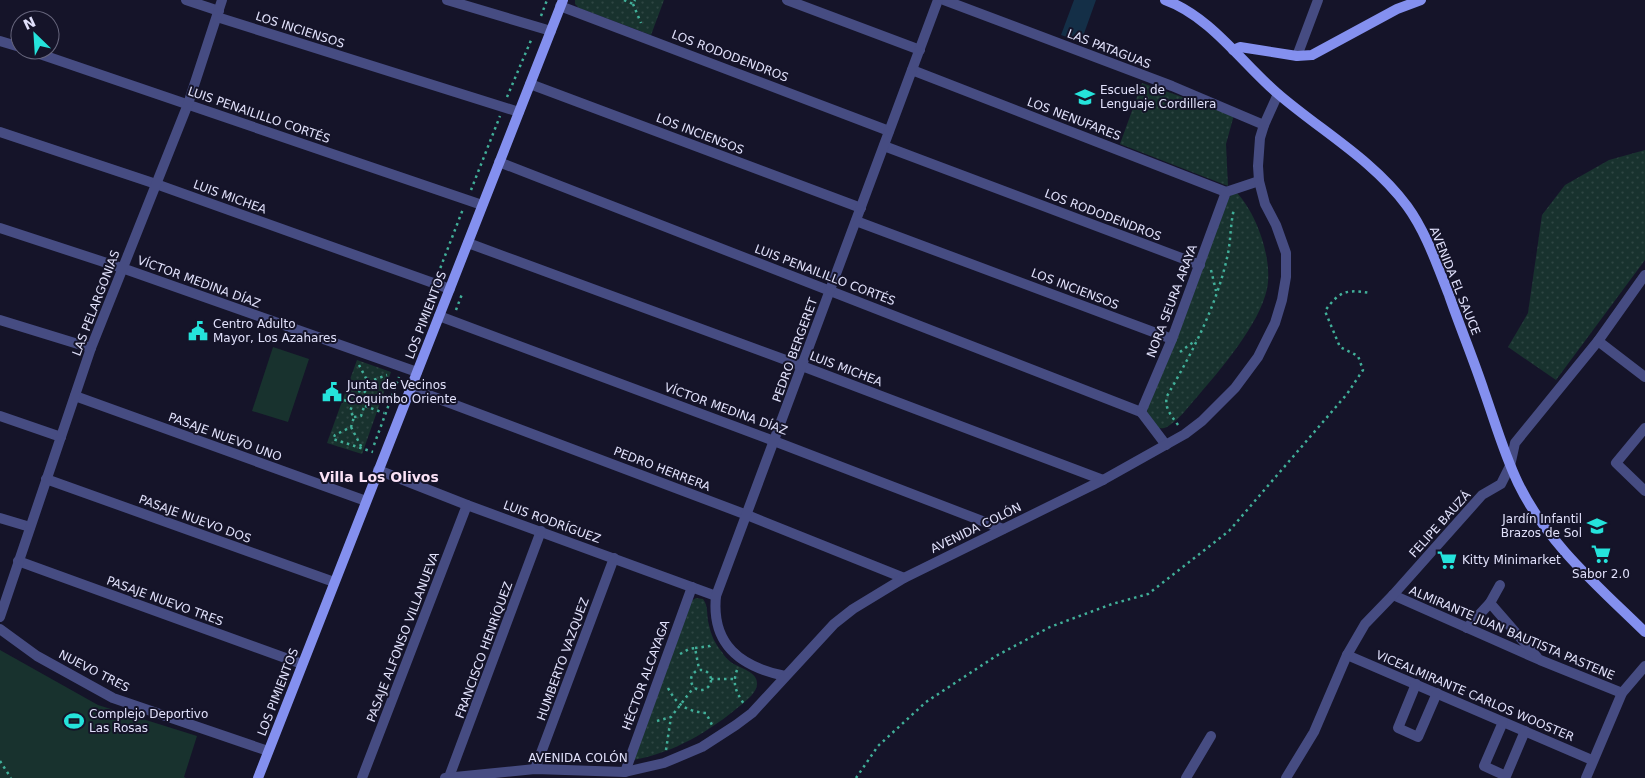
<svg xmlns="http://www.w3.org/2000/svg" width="1645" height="778" font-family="'DejaVu Sans',sans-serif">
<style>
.grass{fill:url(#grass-dots)}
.pitch{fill:#18322e}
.water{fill:#142f47}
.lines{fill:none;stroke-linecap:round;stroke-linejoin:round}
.path{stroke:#41af99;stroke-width:2.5;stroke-dasharray:2.5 4;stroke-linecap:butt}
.street{stroke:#464c82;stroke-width:10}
.secondary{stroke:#8490ef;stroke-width:10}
.labels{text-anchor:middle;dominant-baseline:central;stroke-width:4;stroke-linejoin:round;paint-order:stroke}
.street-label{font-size:12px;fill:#e1e1fb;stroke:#151429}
.poi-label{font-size:12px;fill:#e1e1fb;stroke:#151429;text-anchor:start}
.neighbourhood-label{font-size:14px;font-weight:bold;fill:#fbe2f6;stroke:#151429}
</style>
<defs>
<pattern id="grass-dots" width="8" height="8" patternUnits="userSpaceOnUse" patternTransform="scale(1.25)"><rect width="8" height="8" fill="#18322e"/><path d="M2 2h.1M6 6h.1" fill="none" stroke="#2e4643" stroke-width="1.8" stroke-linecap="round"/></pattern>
</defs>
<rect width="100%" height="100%" fill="#151429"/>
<g class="grass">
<path d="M575,0H664L651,35L579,8L575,4Z"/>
<path d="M1142,83L1234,115L1226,144L1228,186L1120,144Z"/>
<path d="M1645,150V260L1556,380L1508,347L1528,313L1542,215L1565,185L1609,160Z"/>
<path d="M1234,193H1237C1257,214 1273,260 1267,289C1259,325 1221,369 1197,397C1188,407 1179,420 1167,427C1163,429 1160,428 1156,428L1147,413L1148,406L1227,199Z"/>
<path d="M357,360L391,372L362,454L327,443Z"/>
<path d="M696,598L703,599C709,607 706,615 709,625C711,635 715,644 722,652C724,656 728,660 732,663C740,668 758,672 757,684C757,692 747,700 741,705C710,731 674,753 633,760L691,601Z"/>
</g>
<g class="pitch">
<path d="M273,347L309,359L288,422L252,411Z"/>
<path d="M0,650L98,705L197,736L184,777L186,778H0Z"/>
</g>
<path class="water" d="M1074,0H1096L1081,42L1061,35Z"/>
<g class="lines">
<g class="path">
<path d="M624,0L633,4L635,0"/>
<path d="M633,4L641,23"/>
<path d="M541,16L547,0"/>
<path d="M507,97L532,38"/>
<path d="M471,190L500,116"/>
<path d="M1211,270L1216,291"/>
<path d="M438,274L463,209"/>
<path d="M456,310L462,294"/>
<path d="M1180,352L1196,340"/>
<path d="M407,356L431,293"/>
<path d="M359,365L368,382L364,391H360L358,392L350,411L354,417L351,427L335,435L333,439L373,452"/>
<path d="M368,382L387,375"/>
<path d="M344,400L353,403"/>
<path d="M365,406L384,413"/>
<path d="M354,417L361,416L368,395L364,391"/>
<path d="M1178,425C1171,415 1164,408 1167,396C1192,353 1216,307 1227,258C1231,242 1230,225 1234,209"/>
<path d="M351,427L362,448"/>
<path d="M374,445L399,377"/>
<path d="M695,648L710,646L713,644"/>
<path d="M680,654L689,649L695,648L699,669"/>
<circle cx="701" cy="680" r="10"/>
<path d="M737,670C732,684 736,692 744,704"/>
<path d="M711,679H734"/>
<path d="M668,688C677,705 686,711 706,713L713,727"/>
<path d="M657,721L671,717L694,687"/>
<path d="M666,750L671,717"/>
<path d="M0,761L11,778"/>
<path d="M856,778L878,746L926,702L996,656L1050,627L1112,604L1148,594L1229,531L1347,394L1363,370L1358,356L1340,347L1325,311C1339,291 1347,289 1370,293"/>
</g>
<g class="street">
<path d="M186,0L219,11"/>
<path d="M447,0L551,31"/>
<path d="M787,0L920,50"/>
<path d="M944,0L1172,86L1264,125"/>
<path d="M560,6L889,131"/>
<path d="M217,17L519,112"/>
<path d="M0,41L20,47"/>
<path d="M28,50L482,205"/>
<path d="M1297,56L1318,0"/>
<path d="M912,70L1226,192"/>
<path d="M530,84L861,208"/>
<path d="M0,132L156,184L450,289"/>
<path d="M884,146L1200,265"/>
<path d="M499,162L1141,412"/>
<path d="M856,221L1172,339"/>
<path d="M0,228L122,268L417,372"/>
<path d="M468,243L802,366L1103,480"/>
<path d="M439,316L774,441L1003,529"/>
<path d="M0,320L91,348"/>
<path d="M1598,341L1645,377"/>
<path d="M410,388L747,515L904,578"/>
<path d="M75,396L366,501"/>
<path d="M1141,412L1172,339L1226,192L1259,181"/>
<path d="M1141,412L1166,445"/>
<path d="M0,416L61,437"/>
<path d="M1645,428L1616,463L1645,491"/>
<path d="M378,470L467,505L716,596"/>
<path d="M46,479L334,582"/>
<path d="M0,518L30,527"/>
<path d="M18,561L302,664"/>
<path d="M1393,595L1540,660L1622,693"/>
<path d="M1490,603L1537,657"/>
<path d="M0,617L91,348L188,104L222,0"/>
<path d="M1467,628L1490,603L1500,585"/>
<path d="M0,629L37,656L113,698L268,751"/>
<path d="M1347,655L1592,760"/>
<path d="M785,676C741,667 711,645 716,596L938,0"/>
<path d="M1416,684L1398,728L1418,737L1437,693"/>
<path d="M1503,722L1484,766L1506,776L1525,731"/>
<path d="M535,769L614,558"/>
<path d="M625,772L692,587"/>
<path d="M449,777L541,531"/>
<path d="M362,778L467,505"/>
<path d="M445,778L535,769L625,772L664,763L702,747L736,725L752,713L834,624L853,609L904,578L1103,480L1185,434L1202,421L1235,388L1258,357L1275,323L1282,300L1286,277V253L1276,225L1265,204L1259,181L1258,166L1260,138L1264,125L1278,94"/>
<path d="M1186,778L1211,736"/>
<path d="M1286,778L1314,732L1347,655L1365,624L1393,595L1482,495L1501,484L1510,466L1515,443L1598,341L1645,275"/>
<path d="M1586,778L1622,693L1645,666"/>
</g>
<g class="secondary">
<path d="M1165,0C1210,16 1242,63 1277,93C1321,131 1372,159 1407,206C1426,232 1437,265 1449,295C1460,327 1473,358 1484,391C1495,422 1504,454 1518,483C1547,543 1598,586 1645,632"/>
<path d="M1233,50L1240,47L1297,56L1312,55L1397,9L1421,0"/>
<path d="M258,778L563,0"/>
</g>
</g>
<defs>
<symbol id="school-bare" viewBox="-9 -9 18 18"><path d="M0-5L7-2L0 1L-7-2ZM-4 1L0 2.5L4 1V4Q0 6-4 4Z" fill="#25e3db" stroke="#151429" stroke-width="2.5" paint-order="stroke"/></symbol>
<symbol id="civic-bare" viewBox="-9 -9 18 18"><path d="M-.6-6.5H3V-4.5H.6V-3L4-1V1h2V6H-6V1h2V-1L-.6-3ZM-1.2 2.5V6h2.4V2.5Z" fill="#25e3db" stroke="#151429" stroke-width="2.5" paint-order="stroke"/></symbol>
<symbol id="supermarket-bare" viewBox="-9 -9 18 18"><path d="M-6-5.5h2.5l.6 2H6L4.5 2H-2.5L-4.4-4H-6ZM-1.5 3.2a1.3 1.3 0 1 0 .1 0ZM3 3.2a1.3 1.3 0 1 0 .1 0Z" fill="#25e3db" stroke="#151429" stroke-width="2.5" paint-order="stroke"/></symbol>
<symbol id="stadium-bare" viewBox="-9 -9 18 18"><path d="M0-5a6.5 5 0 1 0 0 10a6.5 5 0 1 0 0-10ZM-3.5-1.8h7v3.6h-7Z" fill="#25e3db" stroke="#151429" stroke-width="2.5" paint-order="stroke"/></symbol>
</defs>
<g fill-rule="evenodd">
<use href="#school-bare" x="1071" y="83" width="28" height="28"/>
<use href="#civic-bare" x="184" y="317" width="28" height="28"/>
<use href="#civic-bare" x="318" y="378" width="28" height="28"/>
<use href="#school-bare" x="1583" y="512" width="28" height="28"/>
<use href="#supermarket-bare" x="1587" y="540" width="28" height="28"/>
<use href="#supermarket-bare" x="1433" y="546" width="28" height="28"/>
<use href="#stadium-bare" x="60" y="707" width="28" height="28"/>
</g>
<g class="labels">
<g class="street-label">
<text transform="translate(300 30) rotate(18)">LOS INCIENSOS</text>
<text transform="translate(1109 49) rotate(21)">LAS PATAGUAS</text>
<text transform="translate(730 56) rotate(21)">LOS RODODENDROS</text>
<text transform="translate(259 115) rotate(19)">LUIS PENAILILLO CORTÉS</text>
<text transform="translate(1074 119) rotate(21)">LOS NENUFARES</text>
<text transform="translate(700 134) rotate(21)">LOS INCIENSOS</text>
<text transform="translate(230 197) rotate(20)">LUIS MICHEA</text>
<text transform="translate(1103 215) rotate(21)">LOS RODODENDROS</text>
<text transform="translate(825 275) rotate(21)">LUIS PENAILILLO CORTÉS</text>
<text transform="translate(1455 281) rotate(68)">AVENIDA EL SAUCE</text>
<text transform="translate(199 282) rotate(20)">VÍCTOR MEDINA DÍAZ</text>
<text transform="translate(1075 289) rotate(21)">LOS INCIENSOS</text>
<text transform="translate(1172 301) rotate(-69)">NORA SEURA ARAYA</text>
<text transform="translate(96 303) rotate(-69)">LAS PELARGONIAS</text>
<text transform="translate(426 315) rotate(-69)">LOS PIMIENTOS</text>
<text transform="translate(795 350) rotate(-70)">PEDRO BERGERET</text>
<text transform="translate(846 369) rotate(21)">LUIS MICHEA</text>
<text transform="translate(726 409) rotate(20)">VÍCTOR MEDINA DÍAZ</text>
<text transform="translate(225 437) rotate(20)">PASAJE NUEVO UNO</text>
<text transform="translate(662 469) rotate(21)">PEDRO HERRERA</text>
<text transform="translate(195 519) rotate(20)">PASAJE NUEVO DOS</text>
<text transform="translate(552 522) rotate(20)">LUIS RODRÍGUEZ</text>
<text transform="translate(1440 524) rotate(-48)">FELIPE BAUZÁ</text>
<text transform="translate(976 528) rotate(-26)">AVENIDA COLÓN</text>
<text transform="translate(165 601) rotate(20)">PASAJE NUEVO TRES</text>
<text transform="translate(1512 633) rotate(23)">ALMIRANTE JUAN BAUTISTA PASTENE</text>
<text transform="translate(403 637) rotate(-69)">PASAJE ALFONSO VILLANUEVA</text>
<text transform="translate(484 650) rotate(-70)">FRANCISCO HENRÍQUEZ</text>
<text transform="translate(563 659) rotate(-70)">HUMBERTO VAZQUEZ</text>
<text transform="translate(94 671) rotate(27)">NUEVO TRES</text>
<text transform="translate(646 675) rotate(-70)">HÉCTOR ALCAYAGA</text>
<text transform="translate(278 692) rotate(-69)">LOS PIMIENTOS</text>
<text transform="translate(1475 696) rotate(23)">VICEALMIRANTE CARLOS WOOSTER</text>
<text x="578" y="758">AVENIDA COLÓN</text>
</g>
<g class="poi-label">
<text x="1100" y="90">Escuela de<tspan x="1100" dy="14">Lenguaje Cordillera</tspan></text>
<text x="213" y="324">Centro Adulto<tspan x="213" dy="14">Mayor, Los Azahares</tspan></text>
<text x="347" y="385">Junta de Vecinos<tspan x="347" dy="14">Coquimbo Oriente</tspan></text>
<text x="1582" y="519" text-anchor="end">Jardín Infantil<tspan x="1582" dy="14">Brazos de Sol</tspan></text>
<text x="1462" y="560">Kitty Minimarket</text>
<text x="1601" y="574" text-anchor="middle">Sabor 2.0</text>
<text x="89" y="714">Complejo Deportivo<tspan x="89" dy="14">Las Rosas</tspan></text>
</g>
<g class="neighbourhood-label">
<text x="379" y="477">Villa Los Olivos</text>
</g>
</g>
<g transform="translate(35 35) rotate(335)"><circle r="24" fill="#151429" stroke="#67667d"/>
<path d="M0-4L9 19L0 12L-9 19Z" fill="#25e3db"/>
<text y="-8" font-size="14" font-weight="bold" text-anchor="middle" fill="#e1e1fb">N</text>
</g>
</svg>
